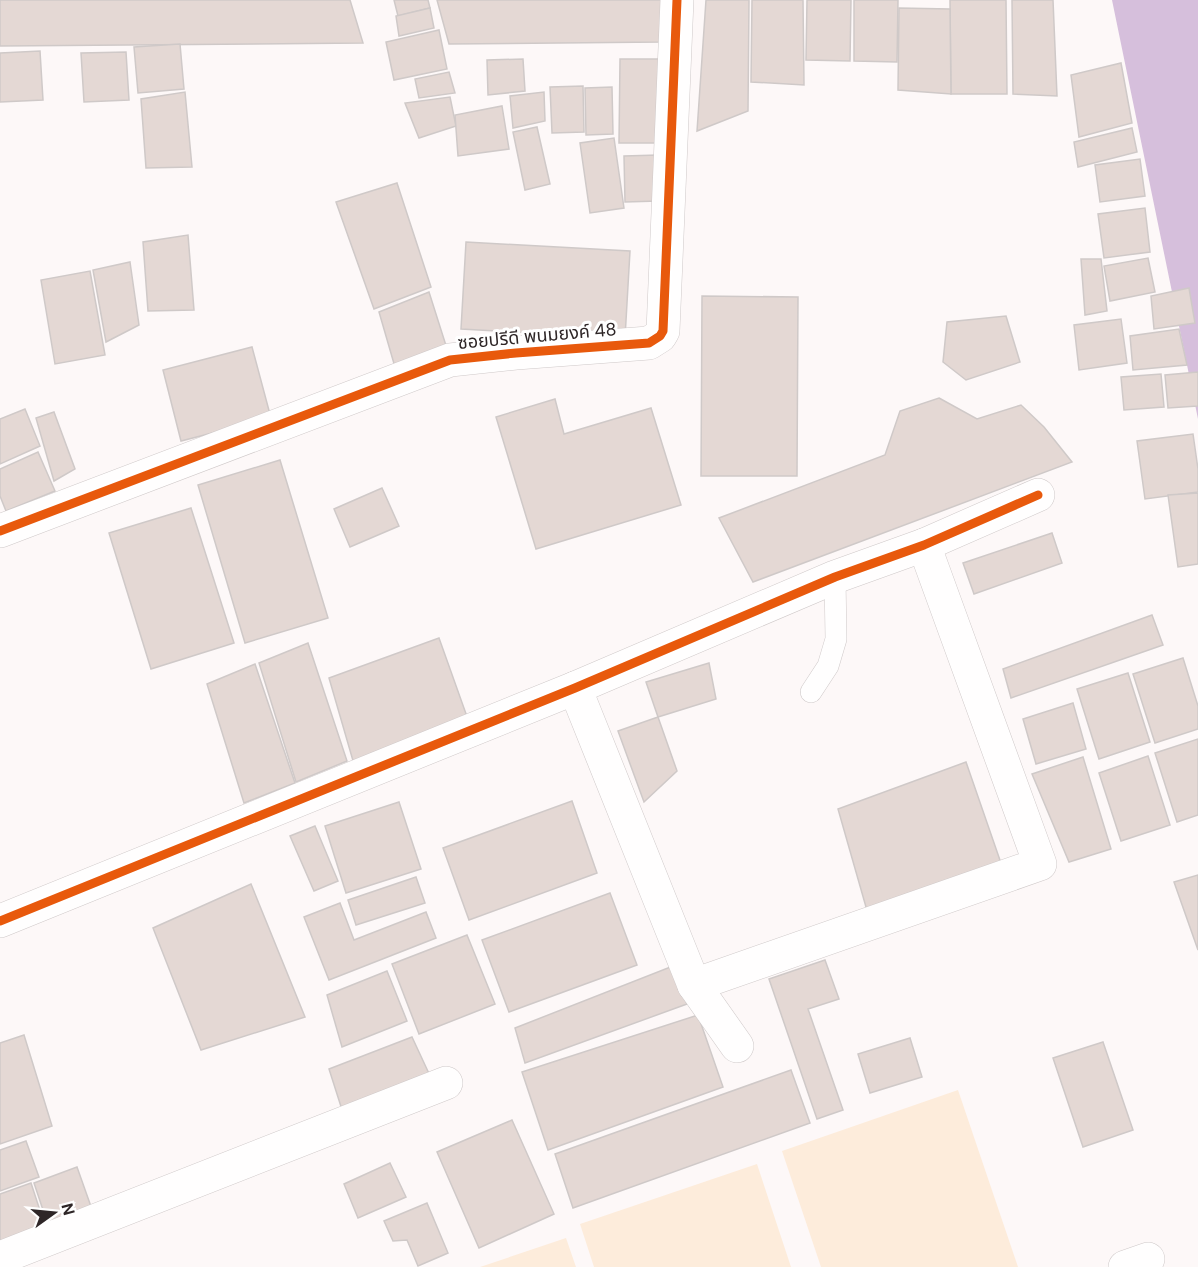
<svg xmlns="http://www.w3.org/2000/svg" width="1198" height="1267" font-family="'DM Sans','Noto Sans Thai',sans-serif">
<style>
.green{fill:#fdecdb}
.water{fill:#d6bfdc}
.building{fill:#e4d8d4;stroke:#cfc9c8;stroke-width:1.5}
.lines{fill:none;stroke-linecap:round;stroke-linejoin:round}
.service-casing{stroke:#cfc9c9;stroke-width:22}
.minor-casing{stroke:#cfc9c9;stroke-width:34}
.service{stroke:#fffefe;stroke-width:21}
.minor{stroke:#fffefe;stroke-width:33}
.cycleway-casing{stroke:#fff;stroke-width:13}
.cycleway{stroke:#e8590c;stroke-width:9}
.labels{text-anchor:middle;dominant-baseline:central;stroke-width:6;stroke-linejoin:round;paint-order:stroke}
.street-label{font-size:18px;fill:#2e2627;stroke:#fff}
</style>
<rect width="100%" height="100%" fill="#fdf8f8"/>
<g class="green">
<path d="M958,1090L1018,1267H821L782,1151Z"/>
<path d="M757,1164L791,1267H594L580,1224Z"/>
<path d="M566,1238L576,1267H480Z"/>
</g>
<path class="water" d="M1112,0H1198V419L1187,365Z"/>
<g class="building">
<path d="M0,0H350L363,43L0,46Z"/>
<path d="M394,0H428L430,8L398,16Z"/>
<path d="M437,0H663L661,42L449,44Z"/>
<path d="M706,0H749L748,111L697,131Z"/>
<path d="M752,0H803L804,85L751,82Z"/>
<path d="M807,0H851L850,61L806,60Z"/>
<path d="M854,0H898L897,62L854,61Z"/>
<path d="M950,0H1006L1007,94H951Z"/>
<path d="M1012,0H1053L1057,96L1013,94Z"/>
<path d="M430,8L434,28L399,36L396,16Z"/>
<path d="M899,8L950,9L951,94L898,90Z"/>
<path d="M439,30L447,69L394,80L386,42Z"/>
<path d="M180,44L184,89L138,93L134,47Z"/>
<path d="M40,51L43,100L0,102V53Z"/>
<path d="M126,52L129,100L84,102L81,53Z"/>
<path d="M523,59L525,91L488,95L487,60Z"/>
<path d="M620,59H665L664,143H619Z"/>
<path d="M1121,63L1132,123L1079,137L1071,75Z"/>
<path d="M449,72L455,93L419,98L415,79Z"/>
<path d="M583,86L584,132L552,133L550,87Z"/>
<path d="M612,87L613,134L586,135L585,88Z"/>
<path d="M185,92L192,167L146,168L141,99Z"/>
<path d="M544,92L545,121L513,128L510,96Z"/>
<path d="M450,97L456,126L419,138L405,103Z"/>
<path d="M502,106L509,149L458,156L455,115Z"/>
<path d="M537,127L550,184L525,190L513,132Z"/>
<path d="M1132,128L1137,152L1078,167L1074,142Z"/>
<path d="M614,138L624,208L590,213L580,143Z"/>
<path d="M658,155V201L625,202L624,156Z"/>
<path d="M1140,159L1145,196L1100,202L1095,165Z"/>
<path d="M397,183L431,287L374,309L336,202Z"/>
<path d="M1145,208L1150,252L1104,258L1098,214Z"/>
<path d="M188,235L194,310L148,311L143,242Z"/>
<path d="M466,242L630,251L625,338L461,329Z"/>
<path d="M1148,258L1155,292L1110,301L1104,266Z"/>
<path d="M1081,259H1101L1107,311L1085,315Z"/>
<path d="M130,262L139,325L106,342L93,270Z"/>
<path d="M90,271L105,355L55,364L41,280Z"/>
<path d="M1189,288L1195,323L1154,329L1151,296Z"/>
<path d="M429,292L449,355L397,374L379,312Z"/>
<path d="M702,296L798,297L797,476H701Z"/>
<path d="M1006,316L1020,362L966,380L943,362L947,322Z"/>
<path d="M1121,319L1127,363L1079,370L1074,325Z"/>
<path d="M1179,329L1187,365L1133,370L1130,336Z"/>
<path d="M252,347L271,418L181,441L163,370Z"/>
<path d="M1198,372V406L1168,408L1165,375Z"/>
<path d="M1161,374L1164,407L1124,410L1121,377Z"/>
<path d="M939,398L977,419L1021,405L1044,427L1072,462L753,582L719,518L885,455L900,411Z"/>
<path d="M555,399L564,434L651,408L681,505L536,549L496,417Z"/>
<path d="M25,409L40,446L0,464V419Z"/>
<path d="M54,412L75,469L54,481L36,418Z"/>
<path d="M1193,434L1198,469V492L1145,499L1137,441Z"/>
<path d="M38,452L55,491L6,511L0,496V469Z"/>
<path d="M280,460L328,618L245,643L198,485Z"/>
<path d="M382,488L399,526L350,547L334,509Z"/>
<path d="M1198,493V564L1178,567L1168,495Z"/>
<path d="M191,508L234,643L151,669L109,533Z"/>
<path d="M1052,533L1062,563L974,594L963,563Z"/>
<path d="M1152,615L1163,645L1011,698L1003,669Z"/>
<path d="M439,638L470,725L356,771L329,678Z"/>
<path d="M308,643L347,761L296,782L259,663Z"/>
<path d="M1183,658L1198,706V729L1155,743L1133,674Z"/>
<path d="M709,663L716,699L658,717L646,682Z"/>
<path d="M255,664L295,783L244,803L207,684Z"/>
<path d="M1128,673L1150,742L1099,759L1077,689Z"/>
<path d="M1073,703L1086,749L1036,764L1023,719Z"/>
<path d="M658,717L677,771L644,802L618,731Z"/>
<path d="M1198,739V815L1177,822L1155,753Z"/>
<path d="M1148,756L1170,825L1121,841L1099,773Z"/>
<path d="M1083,757L1111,849L1069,862L1032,774Z"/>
<path d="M966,762L1002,866L868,914L838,809Z"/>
<path d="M572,801L597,873L469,920L443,848Z"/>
<path d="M399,802L421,869L346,893L325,826Z"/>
<path d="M315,826L338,881L314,891L290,836Z"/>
<path d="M1198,875V950L1174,882Z"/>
<path d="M416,877L425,903L356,925L348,900Z"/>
<path d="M251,884L305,1017L201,1050L153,928Z"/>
<path d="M610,893L637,965L509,1012L482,940Z"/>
<path d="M340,903L354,940L426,912L436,938L329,980L304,917Z"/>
<path d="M467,935L495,1004L419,1034L392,964Z"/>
<path d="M825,960L839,999L808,1009L843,1110L817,1119L769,979Z"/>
<path d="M673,966L687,1004L525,1063L515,1028Z"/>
<path d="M387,971L407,1021L342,1047L327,995Z"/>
<path d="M698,1015L723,1087L548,1150L522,1072Z"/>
<path d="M24,1035L52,1126L0,1144V1043Z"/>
<path d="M412,1037L432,1080L344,1116L329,1069Z"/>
<path d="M910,1038L922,1077L870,1093L858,1054Z"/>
<path d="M1103,1042L1133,1130L1083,1147L1053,1058Z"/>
<path d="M791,1070L810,1123L573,1208L555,1154Z"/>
<path d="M512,1120L554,1214L479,1248L437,1152Z"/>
<path d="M26,1141L39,1177L0,1191V1150Z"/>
<path d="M390,1163L406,1197L358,1218L344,1184Z"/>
<path d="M77,1167L94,1215L50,1231L34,1183Z"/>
<path d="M31,1183L48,1235L0,1252V1194Z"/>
<path d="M427,1203L448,1253L418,1266L407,1240L393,1241L384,1221Z"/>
</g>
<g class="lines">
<defs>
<path id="service" d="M811,692L828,666L836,639L835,577"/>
<g id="minor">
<path d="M0,531L450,360L516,353L649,343L660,336L663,331L677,0"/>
<path d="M575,688L694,985L737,1046"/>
<path d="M0,921L575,688L835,577L924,545L1038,495"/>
<path d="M694,985L1040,864L924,545"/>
<path d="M0,1258L446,1083"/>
<path d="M1125,1267L1148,1259"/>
</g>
</defs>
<use href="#service" class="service-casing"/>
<use href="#minor" class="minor-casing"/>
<use href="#service" class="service"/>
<use href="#minor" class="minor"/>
<defs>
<g id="cycleway">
<path d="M0,531L450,360L516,353L649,343L660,336L663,331L677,0"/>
<path d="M0,921L575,688L835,577L924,545L1038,495"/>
</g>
</defs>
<use href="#cycleway" class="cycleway-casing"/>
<use href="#cycleway" class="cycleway"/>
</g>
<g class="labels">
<g class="street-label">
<text transform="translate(537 336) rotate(-5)">ซอยปรีดี พนมยงค์ 48</text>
</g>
</g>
<g transform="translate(54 1213) rotate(75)" stroke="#ffffff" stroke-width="4.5" paint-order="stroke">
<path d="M0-4.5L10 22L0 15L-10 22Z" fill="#2e2627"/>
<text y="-9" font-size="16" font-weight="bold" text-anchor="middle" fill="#2e2627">N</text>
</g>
</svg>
